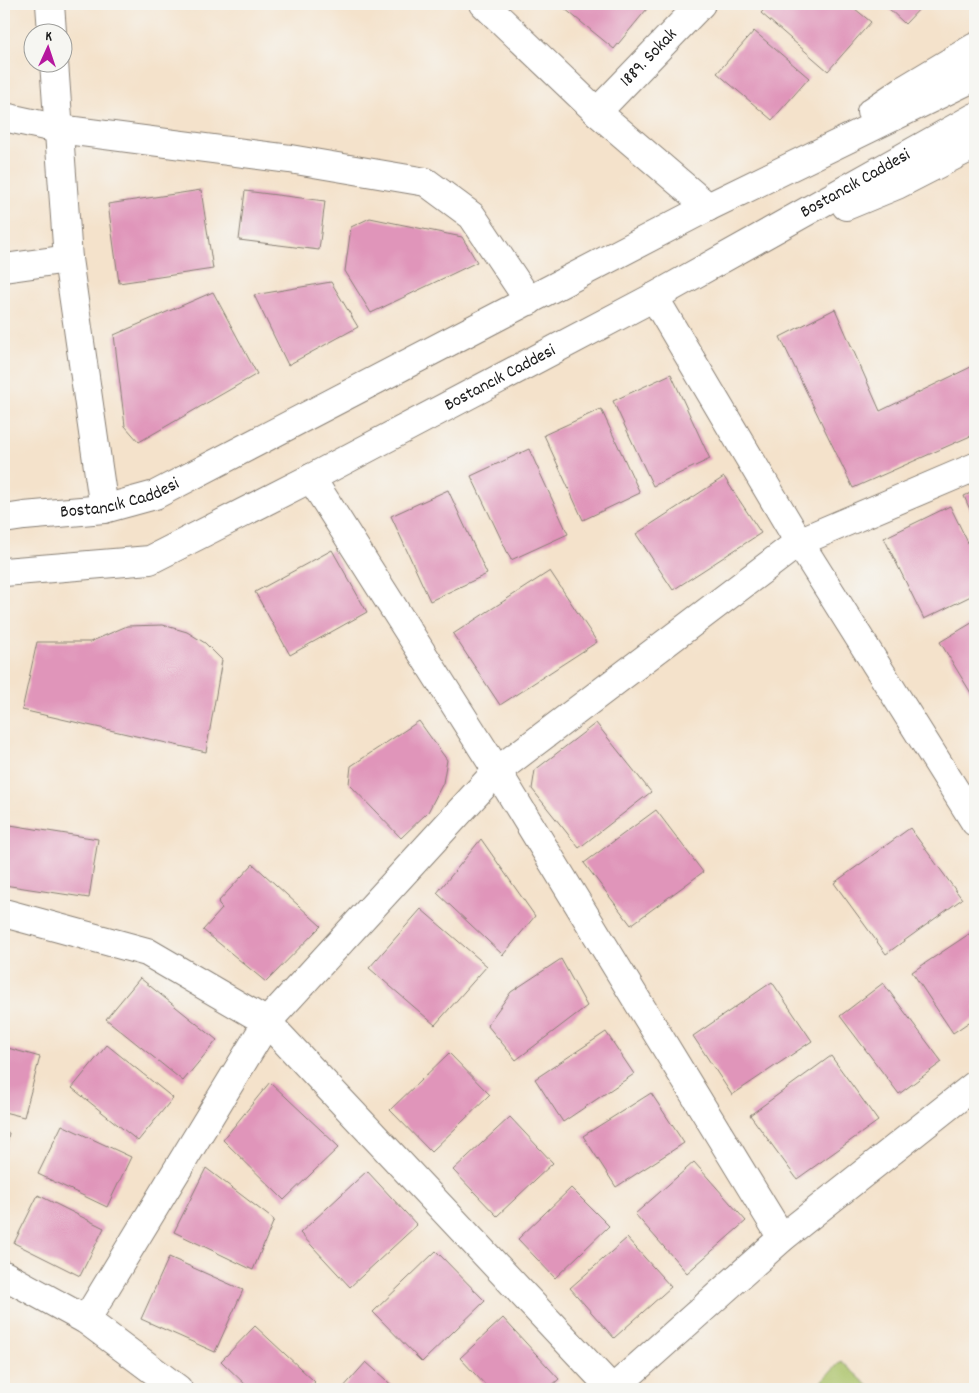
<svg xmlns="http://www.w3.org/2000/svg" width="979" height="1393" font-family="Dekko,sans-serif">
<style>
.green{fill:#aac267;stroke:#636f42}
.building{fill:#e095ba}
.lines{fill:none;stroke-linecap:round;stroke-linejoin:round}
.street-casing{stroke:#887f74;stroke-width:30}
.secondary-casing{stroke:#887f74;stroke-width:30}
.street{stroke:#fff;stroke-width:28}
.secondary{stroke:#fff;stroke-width:28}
.labels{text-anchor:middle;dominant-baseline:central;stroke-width:4;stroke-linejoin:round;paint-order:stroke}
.street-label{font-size:18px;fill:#1c1c1c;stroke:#f6f6f2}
</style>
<rect width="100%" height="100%" fill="#f6f6f2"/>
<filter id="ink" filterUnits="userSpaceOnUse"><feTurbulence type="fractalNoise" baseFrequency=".02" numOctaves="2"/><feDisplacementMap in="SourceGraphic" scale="10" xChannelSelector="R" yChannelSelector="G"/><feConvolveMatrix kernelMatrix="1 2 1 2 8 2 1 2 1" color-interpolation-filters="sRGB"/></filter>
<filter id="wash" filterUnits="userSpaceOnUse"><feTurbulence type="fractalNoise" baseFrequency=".0096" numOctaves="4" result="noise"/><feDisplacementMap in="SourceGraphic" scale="20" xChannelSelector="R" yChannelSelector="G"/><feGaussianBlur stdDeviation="1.12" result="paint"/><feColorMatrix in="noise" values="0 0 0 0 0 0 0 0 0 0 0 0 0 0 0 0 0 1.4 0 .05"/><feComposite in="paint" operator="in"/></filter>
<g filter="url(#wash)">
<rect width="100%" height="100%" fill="#f4e2cb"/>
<path class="green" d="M841,1361L872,1389H815Z"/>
<g id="blocks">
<g class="building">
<path d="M559,4H651L614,49Z"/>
<path d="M769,4H849L871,22L828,71L761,13Z"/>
<path d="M884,4H924L905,24Z"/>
<path d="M754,31L809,78L772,120L717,73Z"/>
<path d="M201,190L213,269L119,283L108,204Z"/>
<path d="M245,191L325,201L319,250L239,240Z"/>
<path d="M370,218L462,237L477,262L371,313L345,271L351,227Z"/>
<path d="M331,282L358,327L288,365L254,295Z"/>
<path d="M213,292L257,374L139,442L125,426L114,335Z"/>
<path d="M835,309L880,411L975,365V434L853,488L780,337Z"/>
<path d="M671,374L710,459L653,486L613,401Z"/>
<path d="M601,409L640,493L583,520L544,435Z"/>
<path d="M529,449L568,534L511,560L471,476Z"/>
<path d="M724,477L761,533L673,590L636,534Z"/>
<path d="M448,490L487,574L430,601L391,516Z"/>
<path d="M975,491V521L964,496Z"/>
<path d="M950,506L975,557V594L924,619L884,538Z"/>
<path d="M332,550L367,612L290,655L255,592Z"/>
<path d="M550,571L597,642L500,705L453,634Z"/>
<path d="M975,621V697L974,698L940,642Z"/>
<path d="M163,625L187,632L205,643L222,660L206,752L22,710L37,642H90L127,626Z"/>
<path d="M419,721L447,760L443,783L428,812L401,838L349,784L351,766Z"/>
<path d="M596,723L651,792L579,848L532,789L535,770Z"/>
<path d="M656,810L703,872L631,925L584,863Z"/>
<path d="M4,824L98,839L89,898L4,885Z"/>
<path d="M910,828L962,899L886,954L834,883Z"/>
<path d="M481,839L535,916L503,955L437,893Z"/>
<path d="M253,864L321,926L266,982L203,930L222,909L218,902Z"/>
<path d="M421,909L487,966L435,1025L369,968Z"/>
<path d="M975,931V1018L953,1033L912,972L975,930Z"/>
<path d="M561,959L587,1006L516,1060L487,1025L511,992Z"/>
<path d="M140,978L217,1040L183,1081L106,1019Z"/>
<path d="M772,982L812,1041L732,1095L693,1036Z"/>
<path d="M883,983L942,1062L899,1094L840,1016Z"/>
<path d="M606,1032L634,1074L563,1122L535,1079Z"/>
<path d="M107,1045L173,1098L138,1141L72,1088Z"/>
<path d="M4,1047L40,1057L24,1117L4,1112Z"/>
<path d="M449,1053L490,1095L431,1152L390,1110Z"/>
<path d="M831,1056L878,1121L797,1179L750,1115Z"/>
<path d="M270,1082L339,1147L284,1200L223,1140Z"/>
<path d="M651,1093L684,1143L616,1187L583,1136Z"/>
<path d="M510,1117L553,1163L497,1216L453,1170Z"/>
<path d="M62,1125L131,1157L107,1207L38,1174Z"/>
<path d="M4,1132L9,1133L5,1155H4Z"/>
<path d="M694,1162L746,1221L687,1273L635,1214Z"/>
<path d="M206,1168L274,1220L253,1270L174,1232Z"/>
<path d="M367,1171L417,1225L350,1287L300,1233Z"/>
<path d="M571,1188L609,1226L555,1278L518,1239Z"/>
<path d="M38,1195L104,1228L80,1276L14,1243Z"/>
<path d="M627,1238L671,1287L614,1338L570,1288Z"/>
<path d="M436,1251L485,1301L422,1362L373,1312Z"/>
<path d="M169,1257L243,1290L215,1352L141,1319Z"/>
<path d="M503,1318L559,1379L548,1389H489L460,1358Z"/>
<path d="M255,1326L315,1382L308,1389H250L221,1361Z"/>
<path d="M366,1362L396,1389H342Z"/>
</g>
</g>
</g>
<g filter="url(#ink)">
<use href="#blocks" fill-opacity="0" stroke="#887f74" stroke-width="1"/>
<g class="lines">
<defs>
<g id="street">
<path d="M50,4L52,32"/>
<path d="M484,4L597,112L708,207"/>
<path d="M54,62L68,259L104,509"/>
<path id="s1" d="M597,112L701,4"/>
<path d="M4,117L59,129L290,159L426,182L472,216L529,301"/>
<path d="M4,268L68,259"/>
<path d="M654,297L799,542L975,822"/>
<path d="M311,478L497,771L782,1238"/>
<path d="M4,913L147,952L267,1022L612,1389"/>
<path d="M4,1275L86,1320L178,1389"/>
<path d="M86,1320L267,1022L497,771L799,542L975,467"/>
<path d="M613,1389L782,1238L975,1085"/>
</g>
<g id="secondary">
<path d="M871,112L905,89L975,47"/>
<path d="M846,206L897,185L975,145"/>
<path id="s2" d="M4,519L24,516L104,509L155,495L708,207L975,77"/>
<path id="s3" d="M4,572L150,560L311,478L654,297L975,117"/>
</g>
</defs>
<use href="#street" class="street-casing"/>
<use href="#secondary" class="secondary-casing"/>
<use href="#street" class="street"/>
<use href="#secondary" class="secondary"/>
</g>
</g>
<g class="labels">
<g class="street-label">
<text stroke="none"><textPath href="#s1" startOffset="75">1889. Sokak</textPath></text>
<text stroke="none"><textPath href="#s3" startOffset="946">Bostancık Caddesi</textPath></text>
<text stroke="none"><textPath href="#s3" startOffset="541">Bostancık Caddesi</textPath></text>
<text stroke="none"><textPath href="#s2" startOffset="118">Bostancık Caddesi</textPath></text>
</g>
</g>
<rect width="979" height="1393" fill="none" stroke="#f6f6f2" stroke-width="20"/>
<g transform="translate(48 48) rotate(3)"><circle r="24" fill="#f6f6f2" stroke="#9f9f9c"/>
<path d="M0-4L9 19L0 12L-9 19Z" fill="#b5179e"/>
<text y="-8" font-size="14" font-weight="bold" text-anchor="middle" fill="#1c1c1c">K</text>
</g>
</svg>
